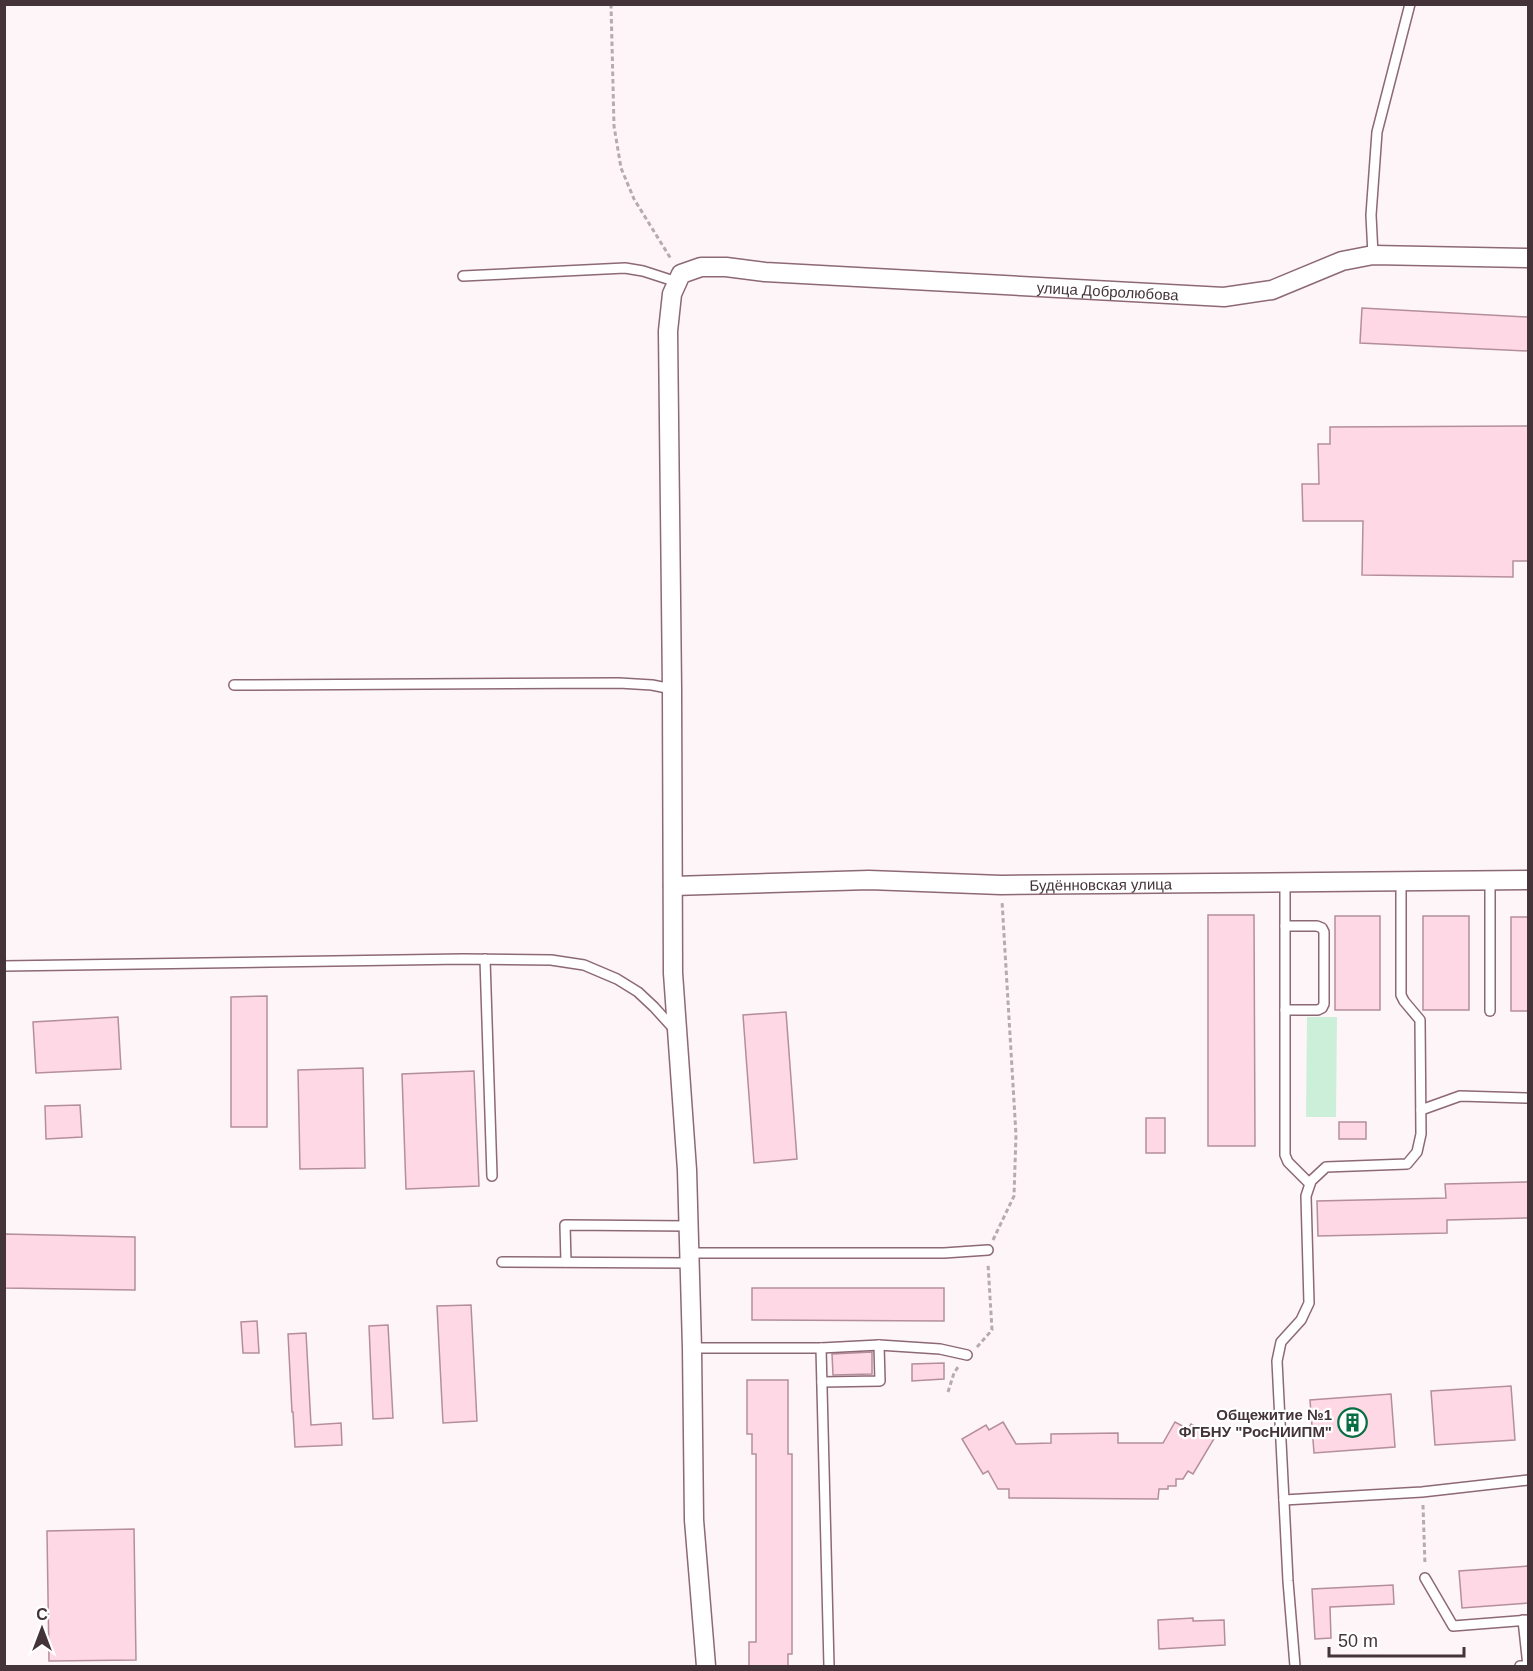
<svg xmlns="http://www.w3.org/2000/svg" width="1533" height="1671" font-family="Arial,sans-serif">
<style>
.green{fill:#ccefd9}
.building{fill:#fed8e5;stroke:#b48e9c;stroke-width:1.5}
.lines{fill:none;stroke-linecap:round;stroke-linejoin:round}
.lane-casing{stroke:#8d6876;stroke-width:12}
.street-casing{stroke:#8d6876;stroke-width:21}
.path{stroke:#b7abb0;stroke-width:3;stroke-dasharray:4.5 3;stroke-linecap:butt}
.lane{stroke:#fff;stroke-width:9}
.street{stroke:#fff;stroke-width:18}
.labels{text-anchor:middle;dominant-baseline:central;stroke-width:4.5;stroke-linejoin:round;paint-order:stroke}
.street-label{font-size:15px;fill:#44343a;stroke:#fff}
.poi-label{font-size:15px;font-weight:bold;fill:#44343a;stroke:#fff;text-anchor:end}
</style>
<rect width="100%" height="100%" fill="#fef5f8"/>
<path class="green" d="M1307,1017H1337L1336,1117H1306Z"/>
<g class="building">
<path d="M1362,308L1528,317V351L1360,343Z"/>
<path d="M1528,426V561H1513V577L1362,575L1363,521H1303L1302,484H1319L1318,444H1330V427Z"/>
<path d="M1208,915H1254L1255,1146H1208Z"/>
<rect x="1335" y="916" width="45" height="94"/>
<rect x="1423" y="916" width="46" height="94"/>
<rect x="1511" y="917" width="17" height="94"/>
<path d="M267,996V1127H231V997Z"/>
<path d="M786,1012L797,1159L754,1163L743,1015Z"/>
<path d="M118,1017L121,1069L36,1073L33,1022Z"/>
<path d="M363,1068L365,1168L300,1169L298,1070Z"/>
<path d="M474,1071L479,1186L406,1189L402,1074Z"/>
<path d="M80,1105L82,1137L46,1139L45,1106Z"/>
<rect x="1146" y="1118" width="19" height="35"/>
<rect x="1339" y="1122" width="27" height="17"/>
<path d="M1528,1182V1218L1447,1220V1233L1318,1236L1317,1201L1446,1198L1445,1184Z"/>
<path d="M4,1234L135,1237V1290L4,1288Z"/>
<path d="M752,1288H944V1321L752,1320Z"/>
<path d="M471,1305L477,1421L443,1423L437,1306Z"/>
<path d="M257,1321L259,1353H243L241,1322Z"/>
<path d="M388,1325L393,1418L373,1419L369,1326Z"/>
<path d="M306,1333L311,1425L341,1423L342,1445L295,1447L293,1412H292L288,1334Z"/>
<path d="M872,1352V1374L833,1375L832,1354Z"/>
<path d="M944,1363V1379L912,1381V1364Z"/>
<path d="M747,1380H788V1454H792V1654H788V1666H749V1642H756V1454H752V1434H747Z"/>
<path d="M1511,1386L1515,1440L1435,1445L1431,1391Z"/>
<path d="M1391,1394L1395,1447L1314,1453L1310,1400Z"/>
<path d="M1003,1422L1016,1444L1051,1443V1434L1118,1433V1443H1163L1175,1422L1188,1429L1191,1424L1215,1437L1193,1474L1188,1471L1183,1479H1176V1486H1168V1489H1159L1158,1499L1009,1498V1489H998L988,1471L983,1474L962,1439L986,1425L989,1430Z"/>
<path d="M134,1529L136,1660L49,1661L47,1531Z"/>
<path d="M1528,1566V1603L1462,1608L1459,1571Z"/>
<path d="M1393,1585L1394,1604L1330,1607L1331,1638L1315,1639L1312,1589Z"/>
<path d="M1193,1618V1621L1224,1620L1225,1645L1159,1649L1158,1620Z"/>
</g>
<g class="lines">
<defs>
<g id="lane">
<path d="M1373,255L1371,215L1377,132L1410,4"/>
<path d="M463,276L625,268L643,271L677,282"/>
<path d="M234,685L619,683L652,685L672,689"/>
<path d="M1490,881V1011"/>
<path d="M1285,883V1155L1288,1162L1310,1184"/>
<path d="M1285,926H1317L1322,928L1324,932V1004L1322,1008L1318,1010H1285"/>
<path d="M485,959L492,1176"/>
<path d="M4,966L463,959L551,960L584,965L617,979L638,992L654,1007L674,1029"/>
<path d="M1421,1110L1460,1096L1528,1098"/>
<path d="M689,1253H944L988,1250"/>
<path d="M502,1262L689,1263"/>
<path d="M566,1262L565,1225L689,1226"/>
<path d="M879,1345L940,1349L967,1355"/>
<path d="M692,1348H821L829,1666"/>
<path d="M821,1348L879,1345L880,1381L822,1382"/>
<path d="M1284,1500L1422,1492L1528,1480"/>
<path d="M1425,1578L1453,1626L1528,1620"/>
<path d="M1295,1666L1288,1581L1277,1361L1281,1342L1301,1320L1309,1303L1306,1196L1311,1181L1326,1167L1407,1164L1417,1152L1421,1134L1420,1020L1404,1001L1401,995V882"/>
<path d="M1520,1666H1528L1523,1620"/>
</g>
<g id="street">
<path id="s1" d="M673,886L869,880L1001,885L1528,880"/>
<path id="s2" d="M706,1666L694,1520L692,1348L687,1170L673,973L672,689L668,331L672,294L681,274L701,267H726L765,272L1224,297L1272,290L1342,261L1373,255L1528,258"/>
</g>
</defs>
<use href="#lane" class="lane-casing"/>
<use href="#street" class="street-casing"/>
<g class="path">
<path d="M611,4L614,126L621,168L634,199L671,259"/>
<path d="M993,1240L1014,1196L1016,1135L1002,901"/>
<path d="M977,1347L992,1330L988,1264"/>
<path d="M948,1392L954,1373L958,1367"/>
<path d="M1423,1505L1425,1565"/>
</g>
<use href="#lane" class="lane"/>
<use href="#street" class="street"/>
</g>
<defs>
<symbol id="building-ring" viewBox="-11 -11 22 22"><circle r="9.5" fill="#fff" stroke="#076e44" stroke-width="1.5"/><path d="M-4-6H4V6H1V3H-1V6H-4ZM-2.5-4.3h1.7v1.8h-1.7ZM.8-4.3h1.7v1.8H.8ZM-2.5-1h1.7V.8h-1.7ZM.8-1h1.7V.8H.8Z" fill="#076e44"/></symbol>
</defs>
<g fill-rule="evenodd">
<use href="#building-ring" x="1336" y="1406" width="33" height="33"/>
</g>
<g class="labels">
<g class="street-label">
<text stroke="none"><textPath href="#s2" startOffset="1824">улица Добролюбова</textPath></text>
<text stroke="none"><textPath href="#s1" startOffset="428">Будённовская улица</textPath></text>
</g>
<g class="poi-label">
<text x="1332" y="1414">Общежитие №1<tspan x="1332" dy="17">ФГБНУ "РосНИИПМ"</tspan></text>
</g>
</g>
<rect width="1533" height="1671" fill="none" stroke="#44343a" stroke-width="12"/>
<g transform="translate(42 1629)" stroke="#ffffff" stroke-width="4.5" paint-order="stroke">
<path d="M0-4.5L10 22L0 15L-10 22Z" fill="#44343a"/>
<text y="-9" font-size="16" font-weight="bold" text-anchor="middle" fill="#44343a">С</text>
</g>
<path d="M1329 1647v9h135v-9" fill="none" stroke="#44343a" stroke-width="3"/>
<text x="1338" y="1647" font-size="18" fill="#44343a" stroke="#ffffff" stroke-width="4.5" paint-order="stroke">50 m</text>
</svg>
